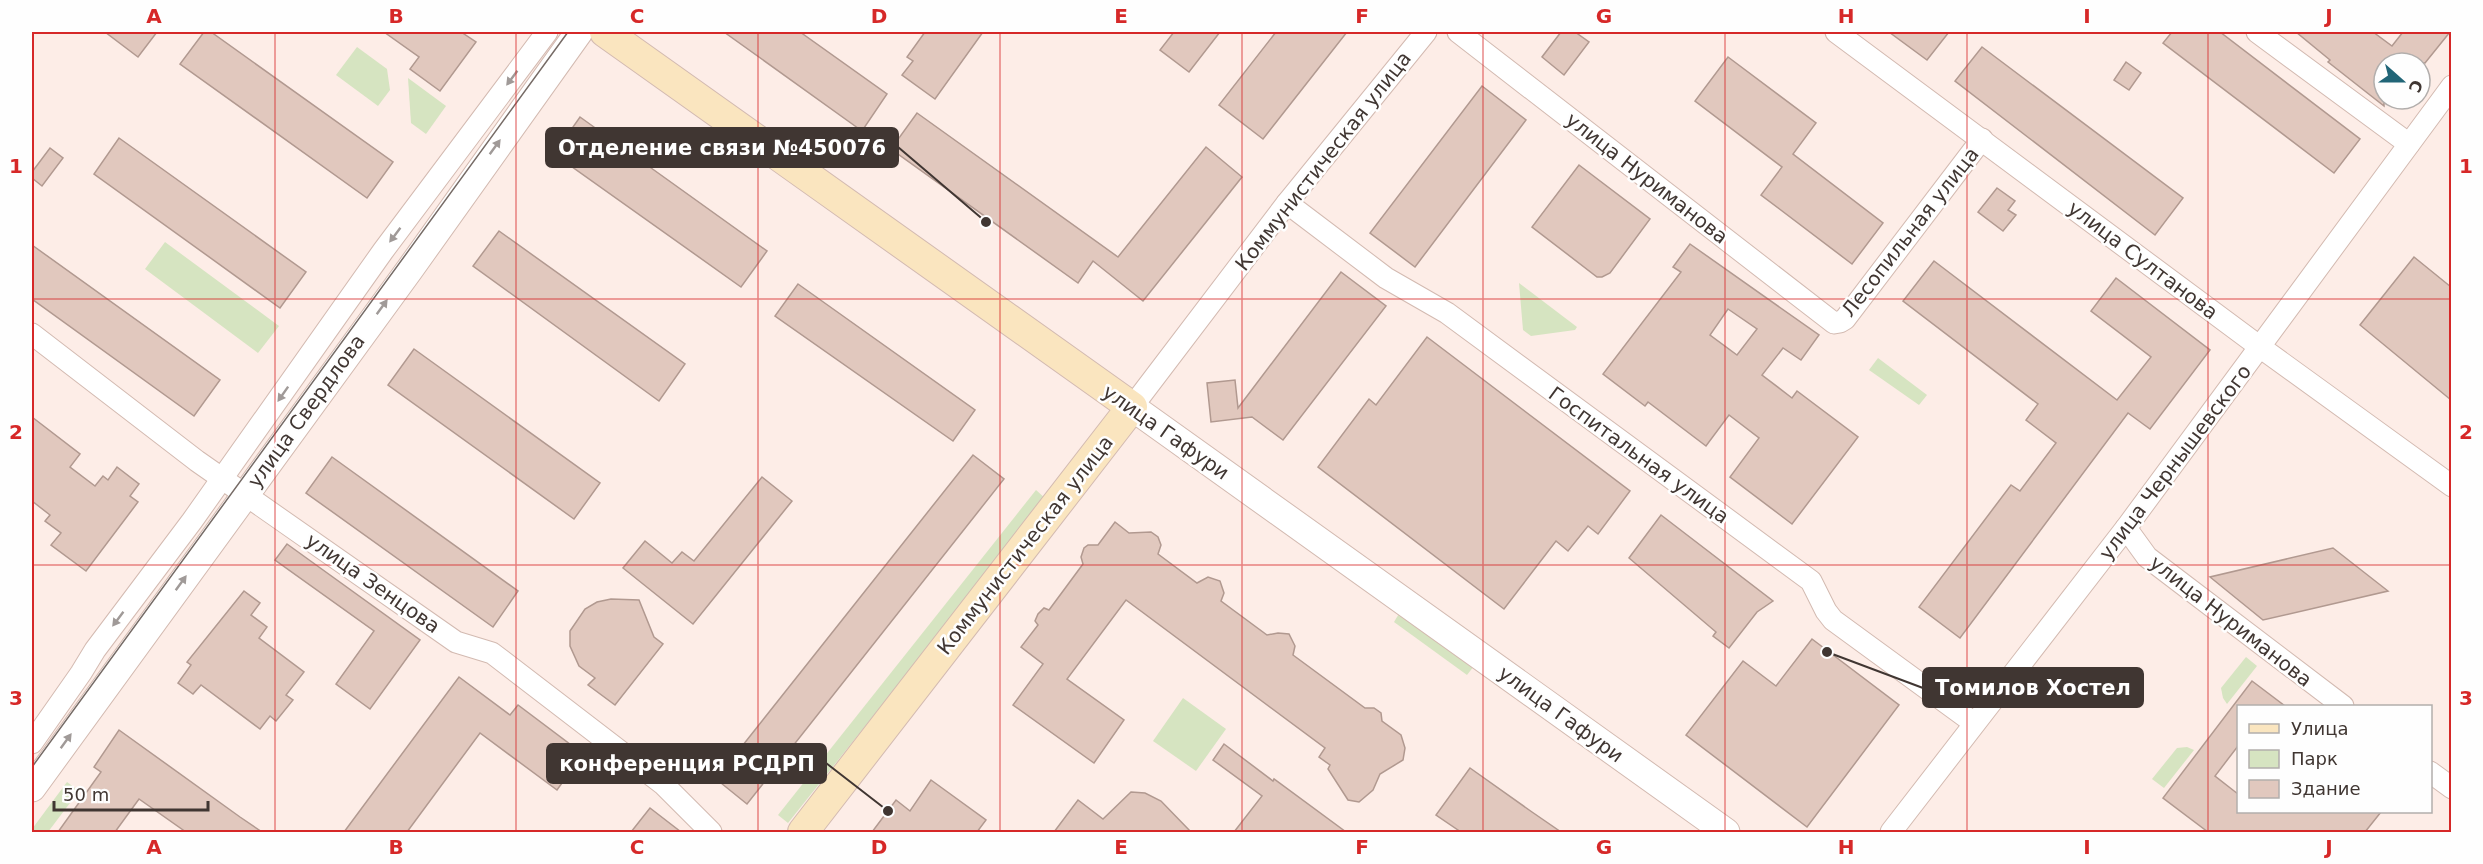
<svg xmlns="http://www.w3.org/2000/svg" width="2483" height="864" font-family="'DejaVu Sans',sans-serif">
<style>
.green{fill:#d6e4c1}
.building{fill:#e1c8be;stroke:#b19990;stroke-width:1.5;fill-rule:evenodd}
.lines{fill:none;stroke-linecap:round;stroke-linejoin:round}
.minor-casing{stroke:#d3bab1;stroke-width:23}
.tertiary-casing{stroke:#d3bab1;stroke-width:29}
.secondary-casing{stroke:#d3bab1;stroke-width:32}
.minor{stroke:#fff;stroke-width:21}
.tertiary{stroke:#fff;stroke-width:27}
.secondary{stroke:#fae5bf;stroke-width:30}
.tram{stroke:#766b66;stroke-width:1.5}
.oneway{fill:#a09a98}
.grid{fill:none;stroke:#d62828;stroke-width:1.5;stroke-opacity:0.55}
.labels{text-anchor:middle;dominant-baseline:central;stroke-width:5;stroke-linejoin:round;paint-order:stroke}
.street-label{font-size:20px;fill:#403632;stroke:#fefefe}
.leader{fill:none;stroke:#403632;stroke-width:2}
.callout-dot{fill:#403632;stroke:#fefefe;stroke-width:2}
.callout{fill:#403632;stroke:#403632;stroke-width:2}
.callout-label{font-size:21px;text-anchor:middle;font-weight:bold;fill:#fff}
.neatline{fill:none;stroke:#d62828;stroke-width:2}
.grid-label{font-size:20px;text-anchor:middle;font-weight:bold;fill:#d62828}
</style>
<rect width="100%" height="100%" fill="#fdede7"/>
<g class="green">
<path d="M357,47L387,69L390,90L378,106L336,75Z"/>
<path d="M408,78L446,106L426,134L411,123Z"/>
<path d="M165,242L279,326L258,353L145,269Z"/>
<path d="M1519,283L1577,327L1575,330L1531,336L1523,330Z"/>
<path d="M1878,358L1927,395L1919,405L1869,370Z"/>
<path d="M1036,490L1046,499L788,823L778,815Z"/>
<path d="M1400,612L1474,666L1467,675L1394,622Z"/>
<path d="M2246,657L2257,666L2227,704L2223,698L2221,688Z"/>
<path d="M1183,698L1226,729L1196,771L1153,741Z"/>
<path d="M2187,747L2194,750L2164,788L2152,779L2177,748Z"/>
<path d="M67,782L79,791L48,832H32V829Z"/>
</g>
<g class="building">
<path d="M105,32H157L138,57Z"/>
<path d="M204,32H211L393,162L367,198L180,64Z"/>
<path d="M384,32H461L476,42L440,91L410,69L419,57Z"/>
<path d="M724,32H800L887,94L862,131Z"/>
<path d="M925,32H983L935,99L902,75L913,61L907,57Z"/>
<path d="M1174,32H1220L1189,72L1160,50Z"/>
<path d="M1276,32H1347L1263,139L1219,105Z"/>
<path d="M1561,32H1575L1589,42L1564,75L1542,57Z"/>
<path d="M1889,32H1949L1927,60Z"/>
<path d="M2172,32H2220L2360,139L2334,173L2163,43Z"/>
<path d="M2296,32H2373L2392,46L2403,32H2450L2425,63H2384V106L2328,62L2330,60Z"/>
<path d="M1982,47L2183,198L2155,235L1955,81Z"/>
<path d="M1728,57L1816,123L1793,154L1883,223L1852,264L1761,195L1782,167L1695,101Z"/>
<path d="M2126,62L2141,73L2129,90L2114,80Z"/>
<path d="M1482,86L1526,120L1415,267L1370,233Z"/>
<path d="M917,113L1118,257L1206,147L1242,177L1143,301L1093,261L1078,283L891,149Z"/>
<path d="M580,117L767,251L741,287L554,154Z"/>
<path d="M119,138L306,272L280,308L94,174Z"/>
<path d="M50,148L63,158L42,186L32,178V172Z"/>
<path d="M1579,165L1650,219L1610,273L1602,277H1597L1532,227Z"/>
<path d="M1997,188L2015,201L2008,210L2016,215L2003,231L1978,212Z"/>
<path d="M499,231L685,364L659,401L473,266Z"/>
<path d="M1690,244L1819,335L1801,360L1783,348L1762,375L1792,398L1797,391L1858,437L1792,524L1730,477L1759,438L1729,415L1706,446L1648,402L1645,406L1603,374L1681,272L1673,267ZM1728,309L1757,329L1737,355L1710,335Z"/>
<path d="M32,245L220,380L194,416L32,299Z"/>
<path d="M2414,257L2451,287V400L2360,325Z"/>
<path d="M1934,261L2117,400L2151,357L2091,311L2116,278L2210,350L2150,429L2128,413L1960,638L1919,607L2011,485L2020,491L2056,443L2026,420L2038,404L1903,301Z"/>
<path d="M1341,272L1386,306L1283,440L1252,417L1211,422L1207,383L1235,380L1238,408Z"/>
<path d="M798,284L975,410L953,441L775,316Z"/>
<path d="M1427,337L1630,491L1598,534L1588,526L1568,551L1556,541L1504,609L1318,467L1369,399L1376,405Z"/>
<path d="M414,349L600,483L574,519L388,385Z"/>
<path d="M32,417L80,454L70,467L95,486L103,476L108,480L117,467L139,484L130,496L138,502L86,571L51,545L61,533L45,521L50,515L32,501Z"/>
<path d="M973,455L1004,479L747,804L716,779Z"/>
<path d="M332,457L518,591L493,627L306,493Z"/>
<path d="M762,477L792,501L693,624L623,568L645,541L672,563L682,552L694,561Z"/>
<path d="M1661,515L1773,601L1757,612L1729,648L1713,636L1716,632L1629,558Z"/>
<path d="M1115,522L1129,533L1151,532L1158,537L1161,545L1158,554L1197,583L1208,577L1220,581L1224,593L1221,601L1267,635L1278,633L1289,634L1295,646L1293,655L1365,708H1374L1381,713L1382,721L1401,735L1405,748L1403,760L1380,774L1373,790L1359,802L1348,800L1328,769L1330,765L1319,757L1325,748L1126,600L1067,679L1124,720L1094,763L1013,705L1043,664L1021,647L1038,625L1035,621L1038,614L1044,608L1049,610L1083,564L1081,557L1084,548L1088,545H1098Z"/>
<path d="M287,544L420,640L370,709L336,684L374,631L275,560Z"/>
<path d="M2333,548L2388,591L2263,620L2210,577Z"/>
<path d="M244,591L260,603L251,615L267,627L259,638L304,672L286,695L293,700L276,721L270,716L260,729L201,685L193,694L178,683L191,665L187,662Z"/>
<path d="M611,599L639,600L654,637L663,644L615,705L588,685L595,678L579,666L570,646V631L585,609L597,602Z"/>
<path d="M1812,639L1899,705L1807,827L1686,735L1743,661L1776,686Z"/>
<path d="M459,677L510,715L518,705L583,754L557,790L480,733L407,832H344Z"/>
<path d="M2252,681L2285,706H2238V746L2215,776L2238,794V812H2381L2365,832H2208L2163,798Z"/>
<path d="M119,730L240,817L262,832H186L139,799L115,832H58L101,772L94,767Z"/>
<path d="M1224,744L1273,781L1274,779L1346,832H1234L1262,796L1213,760Z"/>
<path d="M1470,768L1532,812L1561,832H1461L1436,815Z"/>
<path d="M931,780L986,820L977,832H872L896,800L910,811Z"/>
<path d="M1131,792L1145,793L1161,801L1191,832H1054L1078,800L1103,819Z"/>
<path d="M650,808L681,832H631Z"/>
</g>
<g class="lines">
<defs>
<g id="minor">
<path d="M1458,32L1834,323L1840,322L1845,319L1982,139"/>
<path d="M1836,32L2260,347L2452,486"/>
<path d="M2257,32L2409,144"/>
<path d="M1287,203L1386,278L1447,313L1811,581L1826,611L1833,620L1974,723"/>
<path d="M32,334L197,461L456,642L492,653L664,785L711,832"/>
<path d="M1132,407L1287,203L1426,32"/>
<path d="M2126,528L2147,557L2343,706"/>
<path d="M32,743L81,673L95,650L192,521L383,251L547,32"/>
<path d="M2430,772L2452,788"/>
<path d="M1891,832L2126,528L2452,86"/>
</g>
<g id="tertiary">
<path d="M1132,407L1726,832"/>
<path d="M32,788L410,269L579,32"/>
</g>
<path id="secondary" d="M605,32L1132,407L803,832"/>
</defs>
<use href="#minor" class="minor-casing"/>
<use href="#tertiary" class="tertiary-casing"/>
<use href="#secondary" class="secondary-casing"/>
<use href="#minor" class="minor"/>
<use href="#tertiary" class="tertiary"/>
<use href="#secondary" class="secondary"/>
<path class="tram" d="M32,767L568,32"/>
</g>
<defs><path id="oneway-solid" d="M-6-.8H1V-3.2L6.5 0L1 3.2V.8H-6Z" transform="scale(1.5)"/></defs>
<g class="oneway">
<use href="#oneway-solid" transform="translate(512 78) rotate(127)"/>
<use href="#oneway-solid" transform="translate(495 147) rotate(-54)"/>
<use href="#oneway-solid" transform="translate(395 235) rotate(127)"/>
<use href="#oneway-solid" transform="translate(382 307) rotate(-54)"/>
<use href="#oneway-solid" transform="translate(283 394) rotate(125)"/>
<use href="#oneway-solid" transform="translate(181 583) rotate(-54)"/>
<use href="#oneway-solid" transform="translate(118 619) rotate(127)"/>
<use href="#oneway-solid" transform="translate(66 741) rotate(-54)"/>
</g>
<path class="grid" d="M275,32V832M516,32V832M758,32V832M1000,32V832M1242,32V832M1483,32V832M1725,32V832M1967,32V832M2208,32V832M32,299H2452M32,565H2452"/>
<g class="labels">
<g class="street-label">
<text transform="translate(1323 161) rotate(-52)">Коммунистическая улица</text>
<text transform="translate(1647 178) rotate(38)">улица Нуриманова</text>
<text transform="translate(1910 232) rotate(-52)">Лесопильная улица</text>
<text transform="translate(2143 260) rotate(37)">улица Султанова</text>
<text transform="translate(306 411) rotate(-54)">улица Свердлова</text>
<text transform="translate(1166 432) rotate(35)">улица Гафури</text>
<text transform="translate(1639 455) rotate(36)">Госпитальная улица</text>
<text transform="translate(2175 462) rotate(-53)">улица Чернышевского</text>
<text transform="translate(1025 545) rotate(-52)">Коммунистическая улица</text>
<text transform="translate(373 583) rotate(35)">улица Зенцова</text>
<text transform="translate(2231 621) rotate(38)">улица Нуриманова</text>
<text transform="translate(1561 714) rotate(36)">улица Гафури</text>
</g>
</g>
<path class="leader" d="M986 222L898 147M1827 652L1923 688M888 811L826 763"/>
<g class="callout-dot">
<circle cx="986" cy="222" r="6"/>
<circle cx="1827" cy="652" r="6"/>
<circle cx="888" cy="811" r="6"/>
</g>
<g class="callout">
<rect x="546" y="128" width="352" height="39" rx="6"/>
<rect x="1923" y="668" width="220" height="39" rx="6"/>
<rect x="547" y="744" width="279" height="39" rx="6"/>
</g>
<g class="callout-label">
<text x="722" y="155">Отделение связи №450076</text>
<text x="2033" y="695">Томилов Хостел</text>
<text x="687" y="771">конференция РСДРП</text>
</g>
<rect width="2483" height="864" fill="none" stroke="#fefefe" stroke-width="66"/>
<rect x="2237" y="705" width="195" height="108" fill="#fefefe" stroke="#b2aeac" stroke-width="1.5"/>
<rect x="2249" y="724" width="30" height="9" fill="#fae5bf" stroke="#b2aeac" stroke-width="1.5"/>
<text x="2291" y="735" font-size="18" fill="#403632">Улица</text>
<rect x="2249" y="750" width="30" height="18" fill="#d6e4c1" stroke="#b2aeac" stroke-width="1.5"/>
<text x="2291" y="765" font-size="18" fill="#403632">Парк</text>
<rect x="2249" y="780" width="30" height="18" fill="#e1c8be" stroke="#b2aeac" stroke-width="1.5"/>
<text x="2291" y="795" font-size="18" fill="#403632">Здание</text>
<g transform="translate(2402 81) rotate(111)"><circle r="28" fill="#fefefe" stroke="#b2aeac" stroke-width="1.5"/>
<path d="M0-4.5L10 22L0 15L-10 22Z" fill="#216577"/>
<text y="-9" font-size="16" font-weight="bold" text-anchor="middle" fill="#403632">С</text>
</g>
<path d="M54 801v9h154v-9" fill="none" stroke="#403632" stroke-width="3"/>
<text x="63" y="801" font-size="18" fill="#403632" stroke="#fefefe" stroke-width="4.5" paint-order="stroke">50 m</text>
<rect x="33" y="33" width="2417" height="798" class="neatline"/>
<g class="grid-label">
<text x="154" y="23">A</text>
<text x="396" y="23">B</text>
<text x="637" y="23">C</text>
<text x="879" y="23">D</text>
<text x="1121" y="23">E</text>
<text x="1362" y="23">F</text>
<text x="1604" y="23">G</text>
<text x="1846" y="23">H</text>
<text x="2087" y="23">I</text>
<text x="2329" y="23">J</text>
<text x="16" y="173">1</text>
<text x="2466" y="173">1</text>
<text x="16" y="439">2</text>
<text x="2466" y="439">2</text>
<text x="16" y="705">3</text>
<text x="2466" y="705">3</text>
<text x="154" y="854">A</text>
<text x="396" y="854">B</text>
<text x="637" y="854">C</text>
<text x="879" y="854">D</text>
<text x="1121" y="854">E</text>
<text x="1362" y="854">F</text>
<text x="1604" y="854">G</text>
<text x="1846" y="854">H</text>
<text x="2087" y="854">I</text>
<text x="2329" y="854">J</text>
</g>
</svg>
